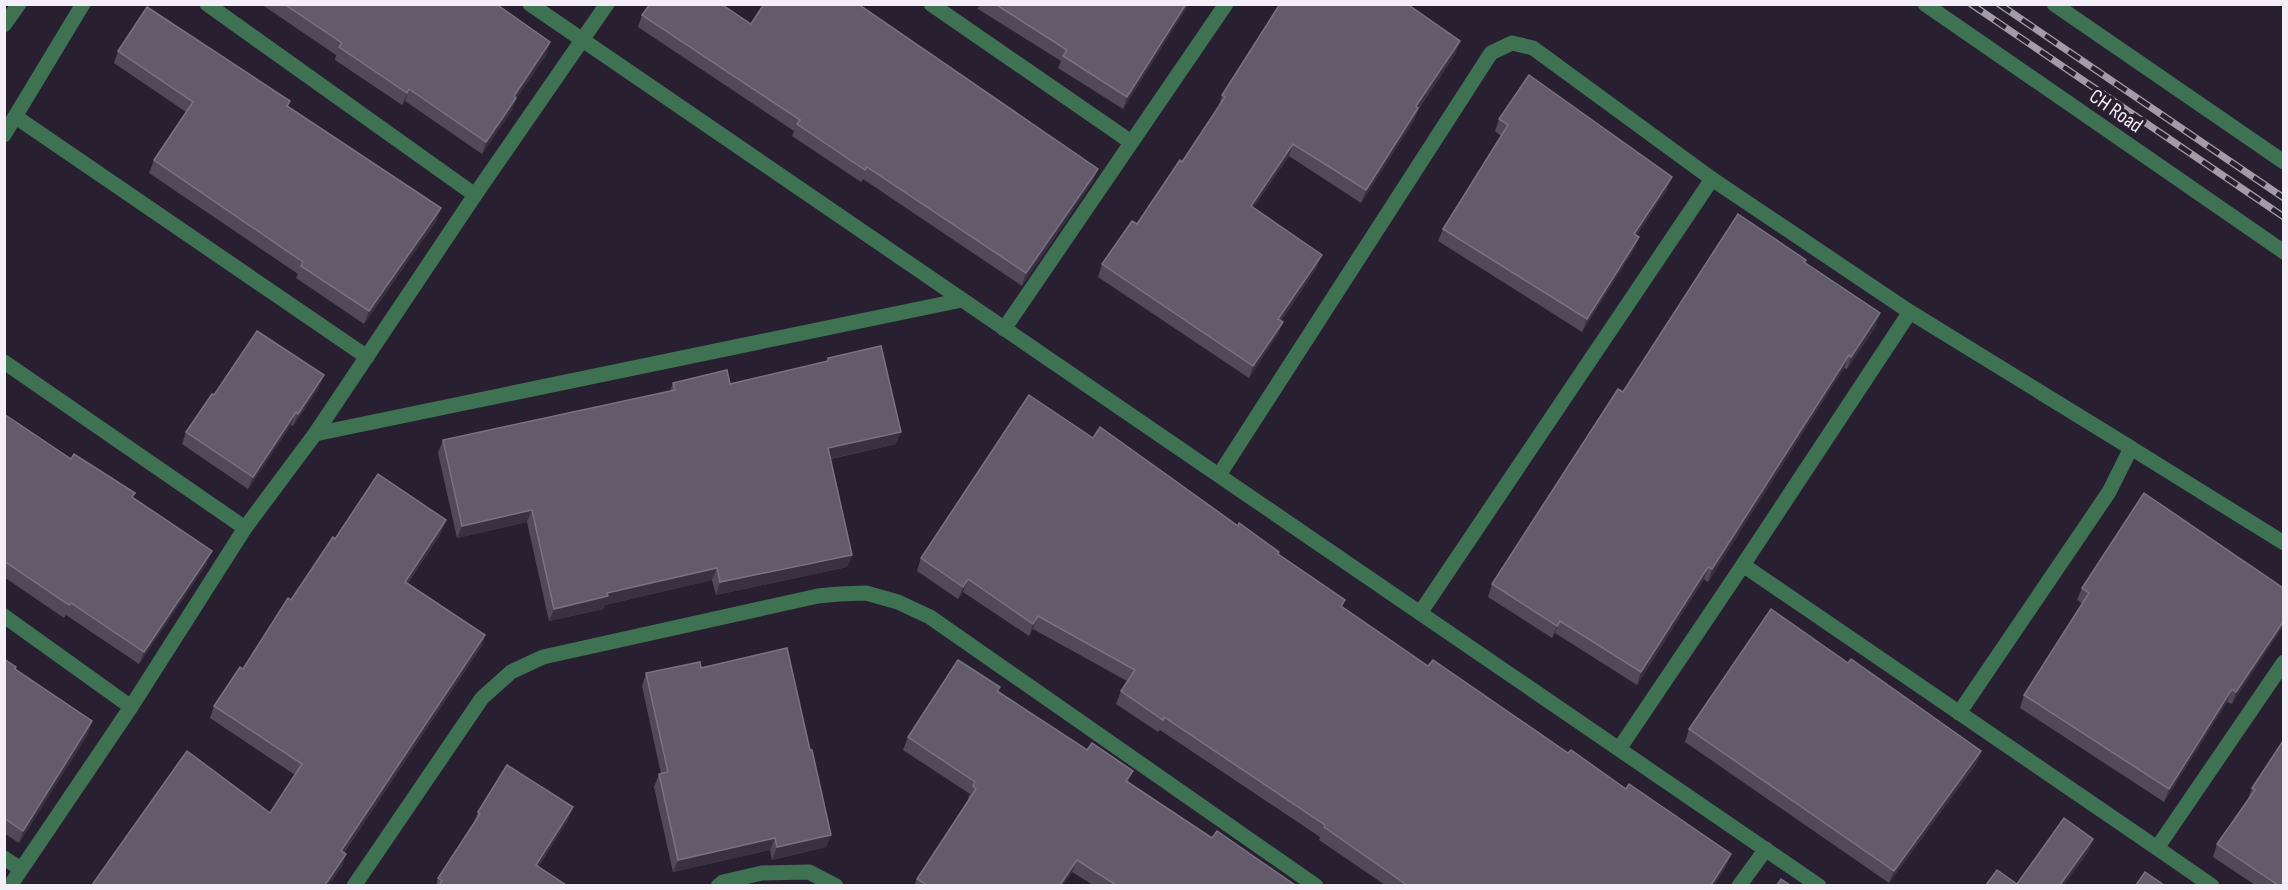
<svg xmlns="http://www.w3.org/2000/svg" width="2288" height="890" font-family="'Sofia Sans Condensed',sans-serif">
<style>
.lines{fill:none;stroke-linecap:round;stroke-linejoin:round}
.minor{stroke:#3e7252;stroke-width:15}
.tertiary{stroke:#3e7252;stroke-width:15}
.rail-casing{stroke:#a29ca8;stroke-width:7}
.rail{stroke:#282030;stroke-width:4.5;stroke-dasharray:14;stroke-linecap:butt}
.wall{fill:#51495a}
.shaded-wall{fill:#393142}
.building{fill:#635b6b;stroke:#797281;stroke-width:1.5}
.labels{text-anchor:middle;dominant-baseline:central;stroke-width:6;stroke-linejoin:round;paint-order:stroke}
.street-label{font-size:21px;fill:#f3eef8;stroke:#282030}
</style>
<rect width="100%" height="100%" fill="#282030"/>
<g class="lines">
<g class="minor">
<path d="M207,4L475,195"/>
<path d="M530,4L1819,886"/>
<path d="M931,4L1131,142"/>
<path d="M16,117L367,357"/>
<path d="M4,135L83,4"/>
<path d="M1910,312L1743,565L2157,848"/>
<path d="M1004,329L1226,4"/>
<path d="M4,362L245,528"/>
<path d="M315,434L962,300"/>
<path d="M2131,448L2284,543"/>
<path d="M1219,475L1491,53L1512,43L1533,48L1712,179L1910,312L2131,448L2109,492L1959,713"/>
<path d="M1420,613L1712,179"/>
<path d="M4,616L131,707"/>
<path d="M1619,749L1743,565"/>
<path d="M4,858L21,869"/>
<path d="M10,886L131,707L245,528L315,434L475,195L607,4"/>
<path d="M354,886L482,698L511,672L543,657L818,596L839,594L866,593L898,602L930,617L1316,886"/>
<path d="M718,886L723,882L762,873L809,872L836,886"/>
<path d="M1739,886L1766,849"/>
<path d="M2212,886L2157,848L2284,662"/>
</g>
<g class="tertiary">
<path d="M1925,4L2284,252"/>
<path d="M2054,4L2284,162"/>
<path d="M4,25L19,4"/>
</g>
<defs>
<g id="rail">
<path d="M1971,4L2284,217"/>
<path d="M1999,4L2284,198"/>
</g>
</defs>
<use href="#rail" class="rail-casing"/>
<use href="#rail" class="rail"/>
</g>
<g class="wall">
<path d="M261,4H496L550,42L546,55L516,99L512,110L482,154L405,101L402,105L335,60L336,55Z"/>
<path d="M979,4H1189L1123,109L1058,68L1061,61L978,9Z"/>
<path d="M642,15L751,24L1093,181L1022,286L863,179L861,182L792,136L794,131L638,27Z"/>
<path d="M118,51L288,107L437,220L364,324L296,278L298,274L149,173L154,160L186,112L114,63Z"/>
<path d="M1456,53L1418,110L1414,120L1361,203L1289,156L1253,208L1317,267L1281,321L1283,322L1278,334L1249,378L1098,277L1102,264L1137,224L1182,162L1218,108L1222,95Z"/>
<path d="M1499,119L1667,189L1636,236L1639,237L1634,249L1582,332L1438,241L1443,229L1501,136L1495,131Z"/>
<path d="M1806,260L1805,263L1876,326L1847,369L1844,368L1708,582L1704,579L1637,685L1555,633L1552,638L1488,597L1492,584L1623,392Z"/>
<path d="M828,358L896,444L831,459L852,555L847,567L716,595L712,580L605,605L603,609L549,621L527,522L457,538L438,453L443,440L670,391L673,383L730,384L826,362Z"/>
<path d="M319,387L293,426L291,425L248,489L182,444L186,432L214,395Z"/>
<path d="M4,414L71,459L135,493L133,498L207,563L139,664L66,615L64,618L4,577Z"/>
<path d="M1093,438L1279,552L1278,554L1345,600L1342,607L1428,666L1726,867L1714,885H1385L1319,840L1320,837L1160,730L1158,732L1116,704L1121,691L1127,681L1033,629L1029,636L963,592L958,599L917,571L921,558Z"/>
<path d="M446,520L441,533L408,583L485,635L481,647L344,853L342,867L270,813L295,775L210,718L214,706L243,669L335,539Z"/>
<path d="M2082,588H2283L2232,704L2227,702L2164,802L2020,708L2024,695L2083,604L2077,600Z"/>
<path d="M4,659L16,667L15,670L88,734L19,843L4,833Z"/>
<path d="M1848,663L1981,751L1976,764L1889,883L1685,742L1689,729Z"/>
<path d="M701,668L810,750L831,835L826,847L772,860L770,850L673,872L654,787L659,774H661L642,686L646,673Z"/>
<path d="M998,691L1129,782L1212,838L1295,885H1093L1072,872L1063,885H914L917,879L969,799L968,798L970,794L903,750L908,737Z"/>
<path d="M2283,741V885H2255L2213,857L2217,844L2248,799L2252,788Z"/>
<path d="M478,812L568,820L538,867L566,885H436L438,878L473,824Z"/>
</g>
<g class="shaded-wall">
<path d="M1186,4H1189L1123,109L1127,97Z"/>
<path d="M1460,41L1456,53L1418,109L1414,120L1361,203L1366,190L1416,106Z"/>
<path d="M550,42L546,55L516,99L512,110L482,154L486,142L514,96Z"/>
<path d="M409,89L405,101L402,105L407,93Z"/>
<path d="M1293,144L1289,156L1246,219L1251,206Z"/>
<path d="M1098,169L1093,181L1022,286L1026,273Z"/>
<path d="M1672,177L1667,189L1629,246L1634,234Z"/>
<path d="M441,208L437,220L364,324L369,311Z"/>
<path d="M1639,237L1634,249L1582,332L1587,319Z"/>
<path d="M1322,255L1317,267L1274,331L1278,319Z"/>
<path d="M1880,313L1876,326L1847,369L1851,357Z"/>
<path d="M1283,322L1278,334L1249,378L1253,366Z"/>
<path d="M1849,355L1844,368L1708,582L1712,569Z"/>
<path d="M324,375L319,387L293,426L298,414Z"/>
<path d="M296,412L291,425L248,489L253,477Z"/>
<path d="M901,432L896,444L824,460L828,448Z"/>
<path d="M532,510L527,522L457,538L462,526Z"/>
<path d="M446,520L441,533L400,594L405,582Z"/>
<path d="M212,551L207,563L139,664L144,652Z"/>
<path d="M852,555L847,567L716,595L720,582Z"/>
<path d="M1708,567L1704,579L1637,685L1641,672Z"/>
<path d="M717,568L712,580L605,605L603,609L549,621L554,609L607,593Z"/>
<path d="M968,579L963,592L958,599L963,587Z"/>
<path d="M1038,616L1033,629L1029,636L1033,624Z"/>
<path d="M1560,621L1555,633L1552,638L1557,626Z"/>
<path d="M2283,622V627L2232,704L2236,692Z"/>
<path d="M485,635L481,647L337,863L341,851Z"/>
<path d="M2232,689L2227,702L2164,802L2169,789Z"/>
<path d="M92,721L88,734L19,843L23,831Z"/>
<path d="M1981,751L1976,764L1889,883L1894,871Z"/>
<path d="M1133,771L1128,783L1126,781Z"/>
<path d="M573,807L568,820L531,877L536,865Z"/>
<path d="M831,835L826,847L772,860L777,847Z"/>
<path d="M775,838L770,850L673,872L678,860Z"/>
<path d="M2093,839L2089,851L2064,885H2060Z"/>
<path d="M346,854L342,867L329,885H325Z"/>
<path d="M1731,854L1726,867L1714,885H1711Z"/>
<path d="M1077,860L1072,872L1063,885H1060Z"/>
</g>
<g class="building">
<path d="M284,4H496L550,42L514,96L516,98L486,142L409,89L407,93L339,47L342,43Z"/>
<path d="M650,4H721L751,24L764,4H858L1098,169L1026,273L867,167L865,170L797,124L800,120L642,15Z"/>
<path d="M995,4H1186L1127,97L1063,56L1067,50Z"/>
<path d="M1280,4H1407L1460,41L1416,106L1418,108L1366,190L1293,144L1251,206L1322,255L1278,319L1283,322L1253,366L1102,264L1132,221L1137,224L1180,160L1182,162L1225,97L1222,95Z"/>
<path d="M147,7L290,101L287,106L441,208L369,311L301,266L303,262L154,160L193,102L118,51Z"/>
<path d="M1529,75L1672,177L1634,234L1639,237L1587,319L1443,229L1508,125L1499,119Z"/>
<path d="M1738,214L1806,260L1804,262L1880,313L1851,357L1849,355L1712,569L1708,567L1641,672L1560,621L1557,626L1492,584L1618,389L1623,392Z"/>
<path d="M257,331L324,375L298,414L296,412L253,477L186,432L212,394L214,395Z"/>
<path d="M881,346L901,432L828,448L852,555L720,582L717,568L607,593L608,596L554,609L532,510L462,526L443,440L675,390L673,383L727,370L730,384L828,361V358Z"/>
<path d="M1029,395L1093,438L1100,427L1238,526L1239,523L1279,552L1278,554L1345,600L1341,606L1428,666L1433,660L1568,753L1571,750L1626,789L1629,784L1731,854L1711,885H1407L1324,827L1325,825L1164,717L1163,720L1121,691L1135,670L1038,616L1033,624L968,579L963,587L921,558Z"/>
<path d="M4,414L71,459L74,454L135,493L132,497L212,551L144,652L71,603L69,605L4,561Z"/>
<path d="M378,474L446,520L405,582L485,635L341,851L346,854L325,885H92L187,751L270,813L302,764L214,706L240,667L243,669L288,598L291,600L333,537L335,539Z"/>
<path d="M2144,493L2283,588V622L2236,692L2232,689L2169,789L2024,695L2089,593L2082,588Z"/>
<path d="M1771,609L1848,663L1851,659L1981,751L1894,871L1689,729Z"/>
<path d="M787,648L810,750H812L831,835L777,847L775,838L678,860L659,774L668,772L646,673L700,662L701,668Z"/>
<path d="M4,659L16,667L15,669L92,721L23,831L4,818Z"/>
<path d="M958,660L1000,687L997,691L1087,750L1092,743L1133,771L1126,781L1212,838L1217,831L1295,885H1116L1077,860L1060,885H927L917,879L976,789L973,786L975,782L908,737Z"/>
<path d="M2283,741V885H2278L2217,844L2255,790L2252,788Z"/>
<path d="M507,765L573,807L536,865L566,885H439L442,881L438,878L480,814L478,812Z"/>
<path d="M2064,818L2093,839L2060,885H1986L1997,870L2017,884Z"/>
<path d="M2145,872L2164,885H2136Z"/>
<path d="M1781,879L1790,885H1777Z"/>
</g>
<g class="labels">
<g class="street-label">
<text transform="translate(2116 111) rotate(35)">CH Road</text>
</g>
</g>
<rect width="2288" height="890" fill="none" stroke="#f3eef8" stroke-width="12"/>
</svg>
